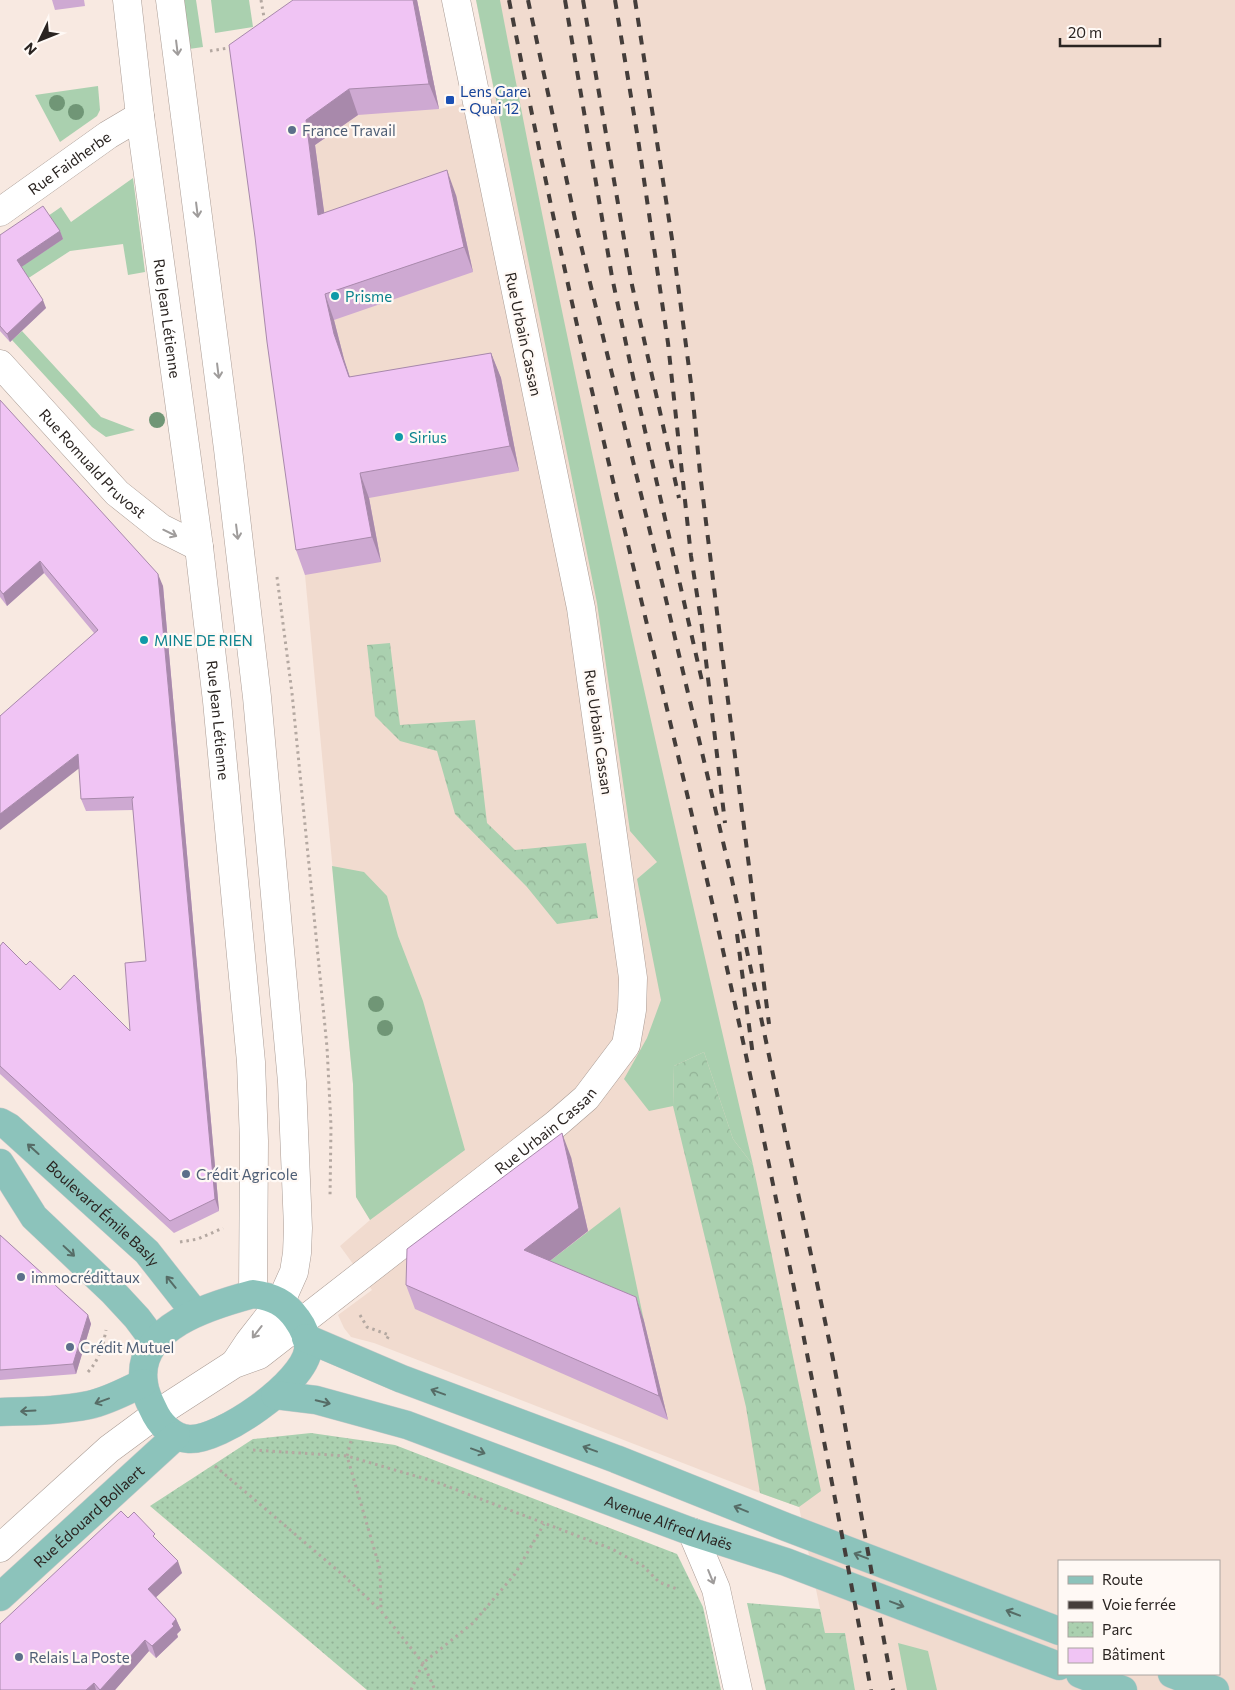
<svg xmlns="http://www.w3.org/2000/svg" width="1235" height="1690" font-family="Commissioner,sans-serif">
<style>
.built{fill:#f1dbcf;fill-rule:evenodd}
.green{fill:#aad0af}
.forest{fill:url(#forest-crowns)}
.park{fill:url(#park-dots)}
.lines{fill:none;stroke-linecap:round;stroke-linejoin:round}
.minor-casing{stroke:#aa9c95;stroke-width:29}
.major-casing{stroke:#cccaca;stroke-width:29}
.path{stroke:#b4a8a1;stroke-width:3;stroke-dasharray:2.5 4;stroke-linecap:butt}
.minor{stroke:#fff;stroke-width:28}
.major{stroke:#8cc3bb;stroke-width:28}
.rail{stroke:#443d3a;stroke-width:4;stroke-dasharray:9 9;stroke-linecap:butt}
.tree{fill:#709676}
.wall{fill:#cea9d2}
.shaded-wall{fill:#a889ab}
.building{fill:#f0c4f4;stroke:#a889ab}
.oneway{stroke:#9f9c9b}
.oneway2{stroke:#566c66}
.transit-dot{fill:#1a4fb4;stroke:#fff9f5;stroke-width:2}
.service-dot{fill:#5c6f8a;stroke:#fff9f5;stroke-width:2}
.culture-dot{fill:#0f9aa8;stroke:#fff9f5;stroke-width:2}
.labels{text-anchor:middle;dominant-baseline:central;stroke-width:4.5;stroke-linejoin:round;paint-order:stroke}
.transit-label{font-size:15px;fill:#164399;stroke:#fff9f5;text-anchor:start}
.service-label{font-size:15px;fill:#4e5e75;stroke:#fff9f5;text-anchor:start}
.street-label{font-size:15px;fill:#2a2421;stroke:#fff9f5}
.culture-label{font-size:15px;fill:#0d838f;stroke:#fff9f5;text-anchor:start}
</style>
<defs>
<pattern id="forest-crowns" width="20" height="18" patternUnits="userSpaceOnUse" patternTransform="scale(1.25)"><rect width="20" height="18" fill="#aad0af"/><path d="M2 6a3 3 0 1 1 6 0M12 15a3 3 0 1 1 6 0" fill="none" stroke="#92b296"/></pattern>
<pattern id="park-dots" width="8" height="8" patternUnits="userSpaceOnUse" patternTransform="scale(1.25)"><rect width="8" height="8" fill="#aad0af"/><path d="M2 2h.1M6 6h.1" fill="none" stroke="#92b296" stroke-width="1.8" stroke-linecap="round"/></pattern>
</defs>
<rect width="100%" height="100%" fill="#f8e9e1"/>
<path class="built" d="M417,0L439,109L495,97L476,0H1235V1690H855L845,1633H825L799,1507L760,1493L374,1343L351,1337L344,1328L338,1315L372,1290L340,1246L370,1220L356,1197L353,1084L305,575L276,368L257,58ZM1059,1561H1219V1674H1059Z"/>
<g class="green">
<path d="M182,0H196L203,47L189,49Z"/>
<path d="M211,0H249L253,27L215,33Z"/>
<path d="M476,0H500C574,390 663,778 753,1165L733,1139L704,1052L674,1066L673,1106L649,1111L624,1079L647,1038L661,1000L637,879L657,862L630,831L597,603Z"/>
<path d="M98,86L100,110L97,116L60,142L35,95Z"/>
<path d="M133,178L145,272L128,275L123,244L70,251L27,279L19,268L48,216L61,207L71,222Z"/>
<path d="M22,331L101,417L135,430L106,437L92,427L12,340Z"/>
<path d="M332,866L364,872L387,896L398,936L423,1001L465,1150L370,1220L356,1197L353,1084Z"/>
<path d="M620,1207L644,1321L533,1274Z"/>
<path d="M898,1643L928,1651L937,1690H907Z"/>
</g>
<g class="forest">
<path d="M390,643L400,725L475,720L487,823L515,850L586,843L598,918L557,924L527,887L455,814L437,751L400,741L375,716L367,645Z"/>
<path d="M704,1052L733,1139L753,1165L821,1491L799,1507L760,1493L746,1407L673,1106L674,1066Z"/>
<path d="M747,1603L820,1609L825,1633H845L855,1690H766Z"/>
</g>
<path class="park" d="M311,1433L395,1445L677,1554L703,1607L721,1690H367L150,1506L253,1439Z"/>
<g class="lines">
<defs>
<g id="minor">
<path id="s1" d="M127,0L140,116L199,547L217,701L251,1062L254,1141L253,1294"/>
<path d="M170,0L228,449L257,697L292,1082L298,1228L297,1253L294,1272L281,1301L249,1342L235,1363"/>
<path id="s2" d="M0,212L108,135L140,116"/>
<path id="s3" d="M0,364L117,493L161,528L199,547"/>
<path d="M692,1532L716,1589L738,1690"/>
<path id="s4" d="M0,1548L109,1449L155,1415L234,1364L259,1355L556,1124L586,1098L626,1045L632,1010L633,978L581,608L456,0"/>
</g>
<g id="major">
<path id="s5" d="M0,1122L9,1127L147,1252L195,1313"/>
<path d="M0,1163L34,1217L112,1291L137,1318L155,1342"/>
<path d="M253,1294C273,1297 285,1302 297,1319C303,1327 309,1340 308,1350C304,1383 220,1441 189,1439C172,1438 159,1423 153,1409C149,1401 145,1393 144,1384C134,1327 212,1305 253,1294Z"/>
<path d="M306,1338L402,1379L616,1459L786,1527L1059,1631"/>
<path id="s6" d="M275,1395L316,1400L407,1425L692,1532L786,1562L1059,1666"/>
<path d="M0,1412C30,1411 60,1411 89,1405C108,1401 126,1391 143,1383"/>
<path id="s7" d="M0,1597L176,1436"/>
<path d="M1080,1674L1123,1690"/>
<path d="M1172,1674L1215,1690"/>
</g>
</defs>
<use href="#minor" class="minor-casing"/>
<use href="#major" class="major-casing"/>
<g class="path">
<path d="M261,0L265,23"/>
<path d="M210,51L234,47"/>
<path d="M277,577L292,693L327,1047L331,1126L330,1198"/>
<path d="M180,1242L198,1239L223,1228"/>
<path d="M360,1315L367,1327L389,1335L387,1339"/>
<path d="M88,1372C99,1360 103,1346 106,1330"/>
<path d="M351,1441L347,1456L380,1569L381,1611"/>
<path d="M253,1450L347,1456L436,1482L612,1549L643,1566L659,1582L677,1589"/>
<path d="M215,1466L343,1575L381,1611L423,1663L435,1690"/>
<path d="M411,1690L423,1663L473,1623L515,1574L544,1524"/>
</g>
<use href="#minor" class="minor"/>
<use href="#major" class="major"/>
<g class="rail">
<path d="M509,0C535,131 562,261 592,391C639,594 689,796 734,1000C784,1229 828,1459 871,1690"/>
<path d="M528,0L578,233L652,540L732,880L833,1359L893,1690"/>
<path d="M565,0L612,277L636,391L702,681"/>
<path d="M583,0L632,285L679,498"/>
<path d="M615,0L638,139L668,343L691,556L702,627L725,823"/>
<path d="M635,0L672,239L692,391L700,473L723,661L769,1024"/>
<path d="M737,934L753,1056"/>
</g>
</g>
<g class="tree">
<circle cx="57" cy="103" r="8"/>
<circle cx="76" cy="112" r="8"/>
<circle cx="157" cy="420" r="8"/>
<circle cx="376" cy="1004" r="8"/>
<circle cx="385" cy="1028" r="8"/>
</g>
<g class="wall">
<path d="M52,0H84L85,6L55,10Z"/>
<path d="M293,0H417L439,109L358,115L315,145L324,213L456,195L473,272L334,320L344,359L350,377L491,353L501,378L519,471L369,498L381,562L305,575L296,550Z"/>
<path d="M60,231L63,239L21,267L46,308L10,342L0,331V235Z"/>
<path d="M0,400L163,586L219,1211L174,1233L0,1074V946L60,990L130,1031L146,961L133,810L86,811L81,799L94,633L44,573L7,606L0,597Z"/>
<path d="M571,1157L588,1231L550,1261L636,1297L644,1321L668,1420L415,1309L406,1285Z"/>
<path d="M0,1235L88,1315L91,1324L76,1374L0,1380Z"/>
<path d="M128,1518L157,1540L182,1573L156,1597L176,1619L181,1630L177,1634L178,1637L156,1658L149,1651L115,1690H0Z"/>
</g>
<g class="shaded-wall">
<path d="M413,0H417L439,109L429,84Z"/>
<path d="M349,89L358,115L315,145L328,240L318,215L306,120Z"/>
<path d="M447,170L456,195L473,272L464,247Z"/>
<path d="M60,231L63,239L20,268L17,260Z"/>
<path d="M325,294L334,320L344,359L358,403L334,334Z"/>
<path d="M43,300L46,308L10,342L7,334Z"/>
<path d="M491,353L501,378L519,471L510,446Z"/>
<path d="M360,473L369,498L381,562L372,537Z"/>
<path d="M40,561L44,573L7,606L3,594Z"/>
<path d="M158,574L163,586L219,1211L215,1199Z"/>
<path d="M78,754L82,766L0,830V814Z"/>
<path d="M562,1133L571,1157L588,1231L533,1274L524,1250Z"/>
<path d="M636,1297L644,1321L668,1420L659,1396Z"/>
<path d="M88,1315L91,1324L76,1374L73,1364Z"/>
<path d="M178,1561L182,1573L152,1601L148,1589Z"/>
<path d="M176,1619L181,1630L177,1634L178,1637L156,1658L152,1646Z"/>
<path d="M145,1640L149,1651L115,1690H100Z"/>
<path d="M94,1683L96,1690H86Z"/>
</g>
<g class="building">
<path d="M293,0H413L429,84L349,89L306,120L318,215L447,170L464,247L325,294L334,334L349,377L491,353L510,446L360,473L372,537L296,550L267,342L255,237L229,45Z"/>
<path d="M43,206L60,231L17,260L43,300L7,334L0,326V235Z"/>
<path d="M0,400L158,574L215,1199L170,1221L0,1066V946L3,942L26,965L30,961L60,990L74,975L130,1031L125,963L146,961L132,799L134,797L81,799L78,754L0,814V716L98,630L40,561L3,594L0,590Z"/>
<path d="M562,1133L579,1208L524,1250L636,1297L659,1396L406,1285L407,1249Z"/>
<path d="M0,1235L88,1315L73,1364L0,1370Z"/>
<path d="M121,1511L128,1518L134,1512L155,1534L153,1536L178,1561L148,1589L176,1619L172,1624L174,1626L152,1646L145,1640L100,1690L94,1683L86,1690H0V1624Z"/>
</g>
<defs><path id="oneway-shaft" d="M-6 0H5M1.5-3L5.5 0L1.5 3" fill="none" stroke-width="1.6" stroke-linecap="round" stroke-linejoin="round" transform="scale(1.25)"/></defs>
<g class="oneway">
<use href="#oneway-shaft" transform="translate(177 48) rotate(83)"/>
<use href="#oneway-shaft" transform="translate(197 210) rotate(83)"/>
<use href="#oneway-shaft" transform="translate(218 371) rotate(83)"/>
<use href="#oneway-shaft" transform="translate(237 532) rotate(83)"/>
<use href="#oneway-shaft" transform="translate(170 533) rotate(26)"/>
<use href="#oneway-shaft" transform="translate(257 1332) rotate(128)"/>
<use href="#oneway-shaft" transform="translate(711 1577) rotate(68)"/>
</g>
<g class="oneway2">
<use href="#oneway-shaft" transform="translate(33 1149) rotate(-138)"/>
<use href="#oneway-shaft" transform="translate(69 1251) rotate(43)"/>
<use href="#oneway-shaft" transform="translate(171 1282) rotate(-129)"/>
<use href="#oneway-shaft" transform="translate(438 1392) rotate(-160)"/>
<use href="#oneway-shaft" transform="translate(102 1401) rotate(160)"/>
<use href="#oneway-shaft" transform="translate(323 1402) rotate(13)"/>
<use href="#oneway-shaft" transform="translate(28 1411) rotate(177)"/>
<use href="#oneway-shaft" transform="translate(590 1449) rotate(-160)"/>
<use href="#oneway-shaft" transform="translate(478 1451) rotate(20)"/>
<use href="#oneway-shaft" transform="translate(741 1509) rotate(-158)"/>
<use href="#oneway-shaft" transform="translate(861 1556) rotate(-159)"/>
<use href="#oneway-shaft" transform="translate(897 1604) rotate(21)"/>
<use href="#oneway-shaft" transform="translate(1013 1613) rotate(-159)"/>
</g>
<rect class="transit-dot" x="445" y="95" width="10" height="10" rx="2.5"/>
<g class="service-dot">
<circle cx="292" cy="130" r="5"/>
<circle cx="186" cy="1174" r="5"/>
<circle cx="21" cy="1277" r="5"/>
<circle cx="70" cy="1347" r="5"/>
<circle cx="19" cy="1657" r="5"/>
</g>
<g class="culture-dot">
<circle cx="335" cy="296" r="5"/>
<circle cx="399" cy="437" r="5"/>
<circle cx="144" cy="640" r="5"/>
</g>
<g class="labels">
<g class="transit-label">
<text x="460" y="91">Lens Gare<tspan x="460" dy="17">- Quai 12</tspan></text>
</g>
<g class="service-label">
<text x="302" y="130">France Travail</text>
<text x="196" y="1174">Crédit Agricole</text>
<text x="31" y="1277">immocrédittaux</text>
<text x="80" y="1347">Crédit Mutuel</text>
<text x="29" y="1657">Relais La Poste</text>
</g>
<g class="street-label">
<text stroke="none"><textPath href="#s2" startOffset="85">Rue Faidherbe</textPath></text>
<text stroke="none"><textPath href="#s1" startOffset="321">Rue Jean Létienne</textPath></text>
<text transform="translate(524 334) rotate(78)">Rue Urbain Cassan</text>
<text stroke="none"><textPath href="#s3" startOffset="136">Rue Romuald Pruvost</textPath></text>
<text stroke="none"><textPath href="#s1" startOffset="726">Rue Jean Létienne</textPath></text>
<text transform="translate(599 732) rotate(82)">Rue Urbain Cassan</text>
<text stroke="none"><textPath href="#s4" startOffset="689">Rue Urbain Cassan</textPath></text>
<text stroke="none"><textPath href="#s5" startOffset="138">Boulevard Émile Basly</textPath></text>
<text stroke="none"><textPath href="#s7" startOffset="120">Rue Édouard Bollaert</textPath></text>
<text stroke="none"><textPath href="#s6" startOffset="415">Avenue Alfred Maës</textPath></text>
</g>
<g class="culture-label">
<text x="345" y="296">Prisme</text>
<text x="409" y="437">Sirius</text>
<text x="154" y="640">MINE DE RIEN</text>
</g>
</g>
<rect x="1058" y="1560" width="162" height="115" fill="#fff9f5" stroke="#aaa4a0"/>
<rect x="1068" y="1576" width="25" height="8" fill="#8cc3bb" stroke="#aaa4a0"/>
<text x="1102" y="1585" font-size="15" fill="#2a2421">Route</text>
<rect x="1068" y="1601" width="25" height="8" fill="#443d3a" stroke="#aaa4a0"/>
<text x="1102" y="1610" font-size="15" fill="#2a2421">Voie ferrée</text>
<rect x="1068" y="1622" width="25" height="15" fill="url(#park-dots)" stroke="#aaa4a0"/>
<text x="1102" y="1635" font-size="15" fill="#2a2421">Parc</text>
<rect x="1068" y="1648" width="25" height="15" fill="#f0c4f4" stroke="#aaa4a0"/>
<text x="1102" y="1660" font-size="15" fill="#2a2421">Bâtiment</text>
<g transform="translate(40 40) rotate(227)" stroke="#fff9f5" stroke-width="4" paint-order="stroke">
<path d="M0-4L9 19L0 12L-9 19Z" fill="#2a2421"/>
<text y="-8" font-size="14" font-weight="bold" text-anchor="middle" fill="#2a2421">N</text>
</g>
<path d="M1060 38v8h100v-8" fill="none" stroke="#2a2421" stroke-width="2.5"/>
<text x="1068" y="38" font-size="15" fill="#2a2421" stroke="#fff9f5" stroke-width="4" paint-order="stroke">20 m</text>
</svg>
